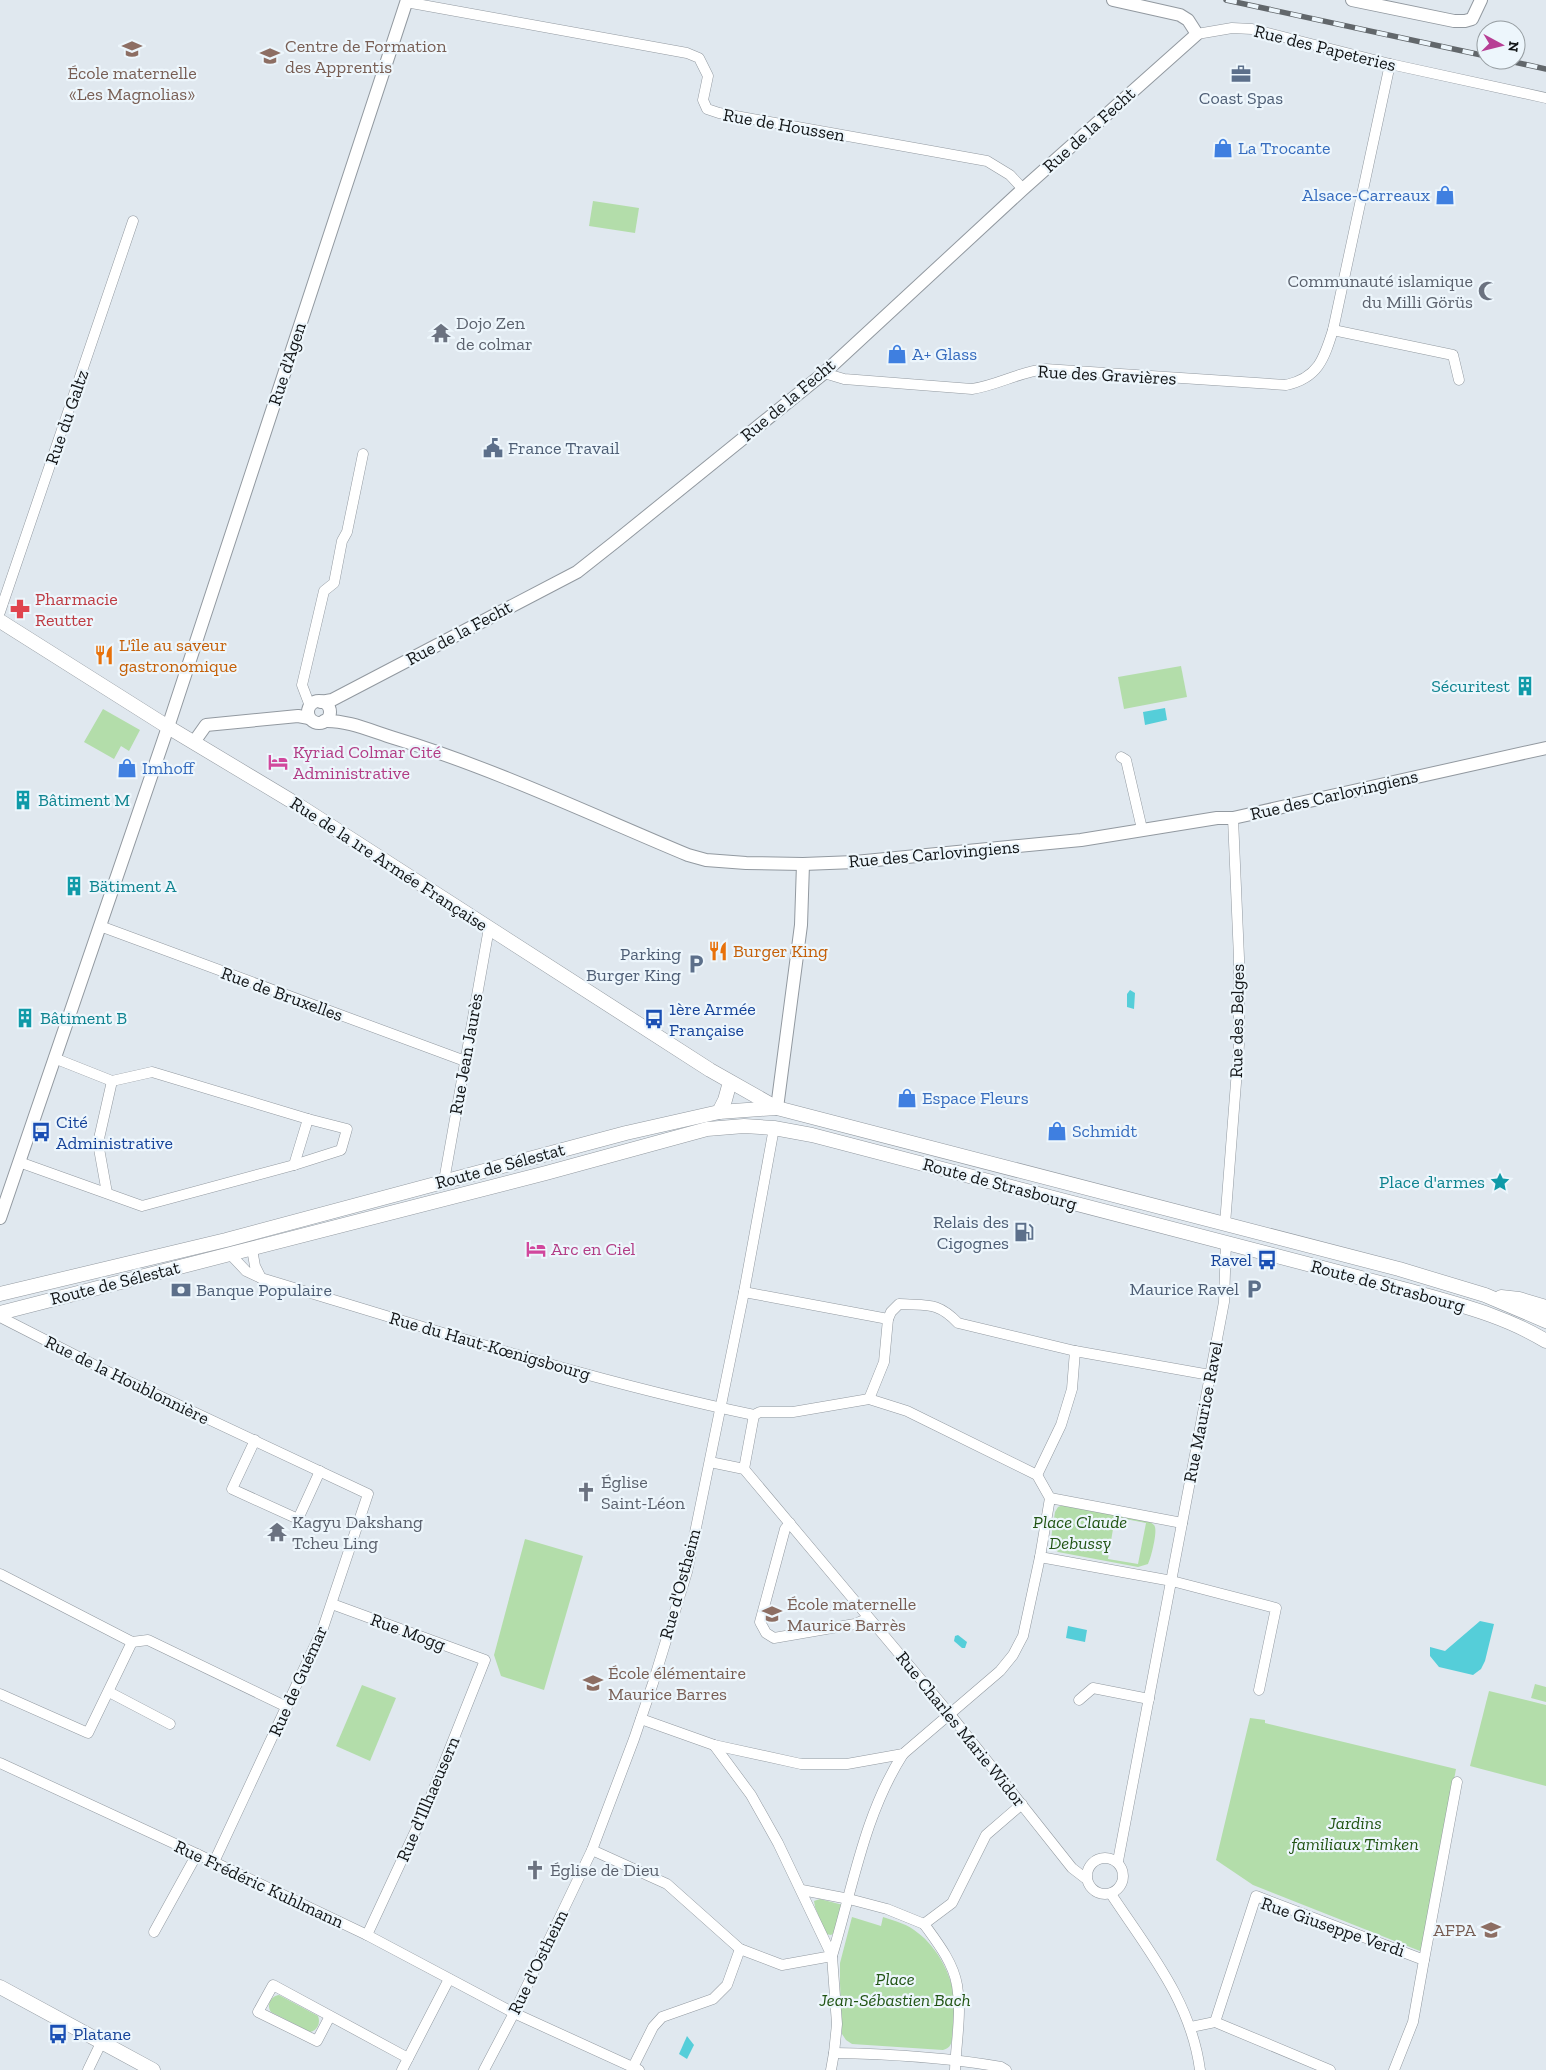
<svg xmlns="http://www.w3.org/2000/svg" width="1546" height="2070" font-family="'Zilla Slab',serif">
<style>
.green{fill:#b3ddaa;fill-rule:evenodd}
.water{fill:#55ced9}
.lines{fill:none;stroke-linecap:round;stroke-linejoin:round}
.minor-casing{stroke:#9299a0;stroke-width:11}
.tertiary-casing{stroke:#9299a0;stroke-width:14}
.secondary-casing{stroke:#9299a0;stroke-width:15}
.minor{stroke:#fff;stroke-width:10}
.tertiary{stroke:#fff;stroke-width:12}
.secondary{stroke:#fff;stroke-width:14}
.rail-casing{stroke:#62676b;stroke-width:5.5}
.rail{stroke:#edf6fc;stroke-width:4;stroke-dasharray:11;stroke-linecap:butt}
.labels{text-anchor:middle;dominant-baseline:central;stroke-width:4.5;stroke-linejoin:round;paint-order:stroke}
.education-label{font-size:18px;fill:#785e54;stroke:#edf6fc;text-anchor:start}
.street-label{font-size:18px;fill:#111416;stroke:#edf6fc}
.service-label{font-size:18px;fill:#4e5e75;stroke:#edf6fc;text-anchor:end}
.shop-label{font-size:18px;fill:#366cbe;stroke:#edf6fc;text-anchor:start}
.worship-label{font-size:18px;fill:#5b616d;stroke:#edf6fc;text-anchor:start}
.health-label{font-size:18px;fill:#be3a42;stroke:#edf6fc;text-anchor:start}
.food-label{font-size:18px;fill:#c56008;stroke:#edf6fc;text-anchor:start}
.culture-label{font-size:18px;fill:#0d838f;stroke:#edf6fc;text-anchor:start}
.hotel-label{font-size:18px;fill:#b23c85;stroke:#edf6fc;text-anchor:start}
.transit-label{font-size:18px;fill:#164399;stroke:#edf6fc;text-anchor:start}
.park-label{font-size:18px;font-style:italic;fill:#215414;stroke:#edf6fc}
</style>
<rect width="100%" height="100%" fill="#e0e8ef"/>
<g class="green">
<path d="M593,201L639,208L635,233L589,226Z"/>
<path d="M1181,666L1187,697L1124,709L1118,677Z"/>
<path d="M103,709L140,730L129,751L121,746L114,759L84,742Z"/>
<path d="M1063,1505L1145,1520C1149,1522 1154,1523 1155,1527C1157,1534 1151,1558 1148,1564L1138,1567L1058,1552L1050,1545L1055,1512L1058,1507ZM1115,1517L1146,1523L1138,1564L1108,1559Z"/>
<path d="M525,1539L583,1556L544,1690L501,1676L494,1655Z"/>
<path d="M1535,1684L1546,1687V1702L1531,1698Z"/>
<path d="M362,1685L396,1698L370,1761L336,1746Z"/>
<path d="M1489,1691L1546,1705V1786L1470,1766Z"/>
<path d="M1250,1718L1265,1720V1723L1456,1769L1424,1941L1420,1951L1253,1885L1216,1860Z"/>
<path d="M820,1899L843,1905L838,1930L831,1935L826,1934L815,1907L814,1901Z"/>
<path d="M852,1917L881,1926L883,1917C895,1921 908,1924 918,1933C937,1947 951,1974 954,1996C955,2010 953,2025 952,2039C951,2046 949,2048 943,2050L852,2044L846,2040L842,2034L840,1983V1963Z"/>
<path d="M279,1995L318,2016C321,2023 317,2031 310,2032L271,2012C266,2005 271,1996 279,1995Z"/>
</g>
<g class="water">
<path d="M1165,708L1167,720L1145,725L1143,712Z"/>
<path d="M1130,990L1135,993L1134,1009L1127,1007V994Z"/>
<path d="M1480,1621L1494,1624L1485,1661L1481,1669L1473,1675L1439,1667L1430,1656V1647L1445,1651Z"/>
<path d="M1068,1626L1087,1630L1085,1642L1066,1638Z"/>
<path d="M958,1635L967,1642L965,1648H962L954,1641L955,1636Z"/>
<path d="M687,2036L694,2045L687,2059L679,2054Z"/>
</g>
<g class="lines">
<defs>
<g id="minor">
<path d="M406,2L687,53L699,58L708,76L703,100L707,109L719,113L987,161L1010,175L1023,189"/>
<path d="M1197,34L1232,28L1252,29L1390,64L1546,98"/>
<path d="M1333,330L1453,355L1459,380"/>
<path d="M824,373L844,379L972,389C998,385 1019,372 1045,369L1286,385C1318,378 1324,359 1333,330L1390,64"/>
<path d="M0,612L133,221"/>
<path d="M310,706L302,685L324,591L334,583L342,541L347,532L363,454"/>
<path d="M1121,757L1126,760L1142,829"/>
<path d="M100,926L465,1061"/>
<path d="M19,1162L142,1206L294,1165L308,1119L152,1072L112,1081L54,1058"/>
<path d="M294,1165L341,1150L347,1129L308,1119"/>
<path d="M444,1181L489,928"/>
<path d="M107,1193L98,1143L112,1081"/>
<path d="M1225,1224L1239,1044V958L1233,818"/>
<path d="M252,1249L255,1266L261,1278"/>
<path d="M230,1254L246,1271L261,1278C424,1327 587,1380 754,1415L760,1412H793L869,1399L907,1411L1037,1475L1050,1498"/>
<path d="M744,1292L888,1319L891,1312L899,1304C927,1306 937,1301 958,1323L1075,1351L1210,1375"/>
<path d="M0,1317L104,1370L368,1494L323,1628L214,1862"/>
<path d="M869,1399L884,1362L888,1319"/>
<path d="M255,1440L232,1489L298,1519L320,1471"/>
<path d="M710,1462L744,1469L949,1713L1072,1868L1085,1878"/>
<path d="M744,1469L754,1415"/>
<path d="M1037,1475L1061,1425L1072,1389L1075,1351"/>
<path d="M790,1523L785,1529L760,1622L766,1633L774,1638L855,1624L864,1620L867,1616"/>
<path d="M1182,1523L1050,1498L1040,1557L1172,1581L1276,1608L1259,1690"/>
<path d="M0,1574L132,1642L148,1640L287,1707"/>
<path d="M332,1604L485,1660L427,1806L367,1935"/>
<path d="M109,1692L170,1724"/>
<path d="M0,1694L88,1733L132,1642"/>
<path d="M1079,1700L1093,1688L1149,1699"/>
<path d="M641,1719L714,1745L801,1764H847L903,1754L1000,1671L1013,1655L1023,1636L1040,1557"/>
<path d="M714,1745L751,1795L778,1843L832,1956L837,2024L834,2053L831,2070"/>
<path d="M0,1763L197,1854L367,1935L514,2013L639,2070"/>
<path d="M592,1850L667,1884L740,1949L782,1965L832,1956C853,1887 864,1815 903,1754"/>
<circle cx="1105" cy="1876" r="18"/>
<path d="M1118,1861L1224,1302L1226,1242"/>
<path d="M802,1890L849,1899L887,1909L924,1924"/>
<path d="M1111,1894C1148,1950 1191,2001 1200,2070"/>
<path d="M154,1932L197,1854"/>
<path d="M1424,1960L1457,1782"/>
<path d="M330,2016L317,2041L258,2012L273,1985L408,2058"/>
<path d="M1215,2022L1256,1896L1424,1960L1413,2022L1394,2070"/>
<path d="M1191,2027L1215,2022L1330,2070"/>
<path d="M834,2053C891,2054 945,2057 1001,2067L1006,2070"/>
<path d="M633,2067L653,2027L662,2017L713,1999L727,1985L740,1949"/>
<path d="M88,2070L101,2043"/>
<path d="M402,2070L449,1979"/>
<path d="M484,2070L514,2013L592,1850L634,1739L653,1683L687,1572L744,1292L774,1128"/>
<path d="M955,2070C956,2042 962,2013 957,1985C953,1962 937,1942 924,1924L952,1903L986,1835L1022,1804"/>
</g>
<g id="tertiary">
<path d="M1352,0L1454,21H1465L1472,19L1481,0"/>
<circle cx="319" cy="712" r="11"/>
<path d="M321,702L332,700L577,572L615,542L824,373L1023,189L1197,34L1188,20L1180,15L1113,0"/>
<path d="M324,721C348,720 371,731 394,738C493,768 592,815 688,855L706,860L746,863L803,864L855,862L1081,840L1217,818H1233L1546,748"/>
<path d="M194,742L206,725L298,716L309,718"/>
<path d="M777,1108L801,925L803,864"/>
<path d="M0,1218L168,727L407,0"/>
</g>
<g id="secondary">
<path d="M0,621L168,727L298,805L710,1070L777,1108L1399,1269L1485,1295L1546,1321"/>
<path d="M719,1112L725,1100L730,1082"/>
<path d="M0,1294L226,1240L626,1133L719,1112L776,1108"/>
<path d="M1501,1297L1519,1299L1546,1307"/>
<path d="M0,1313L546,1173L707,1129L744,1126L774,1128L812,1135L1411,1291C1459,1305 1503,1315 1546,1341"/>
<path d="M0,1987L153,2070"/>
</g>
</defs>
<use href="#minor" class="minor-casing"/>
<use href="#tertiary" class="tertiary-casing"/>
<use href="#secondary" class="secondary-casing"/>
<use href="#minor" class="minor"/>
<use href="#tertiary" class="tertiary"/>
<use href="#secondary" class="secondary"/>
<defs>
<g id="rail">
<path d="M1226,0L1486,56"/>
<path d="M1505,60L1546,69"/>
</g>
</defs>
<use href="#rail" class="rail-casing"/>
<use href="#rail" class="rail"/>
</g>
<defs>
<symbol id="school-bare" viewBox="-9 -9 18 18"><path d="M0-5L7-2L0 1L-7-2ZM-4 1L0 2.5L4 1V4Q0 6-4 4Z" fill="#8d6e63" stroke="#edf6fc" stroke-width="2.5" paint-order="stroke"/></symbol>
<symbol id="office-bare" viewBox="-9 -9 18 18"><path d="M-6-3h4V-5.5h4V-3h4V5H-6ZM-1-4.5V-3h2v-1.5ZM-6 0V1H6V0Z" fill="#5c6f8a" stroke="#edf6fc" stroke-width="2.5" paint-order="stroke"/></symbol>
<symbol id="shop-bare" viewBox="-9 -9 18 18"><path d="M-5-2.5h2.3a2.7 3.5 0 0 1 5.4 0H5L5.5 6h-11ZM-1.5-2.5h3a1.5 2.3 0 0 0-3 0Z" fill="#3f7fe0" stroke="#edf6fc" stroke-width="2.5" paint-order="stroke"/></symbol>
<symbol id="mosque-bare" viewBox="-9 -9 18 18"><path d="M3.5-4.9A6 6 0 1 0 3.5 4.9A5 5 0 1 1 3.5-4.9Z" fill="#6b7280" stroke="#edf6fc" stroke-width="2.5" paint-order="stroke"/></symbol>
<symbol id="temple-bare" viewBox="-9 -9 18 18"><path d="M0-6L5-2H3V0L6.5 2.5H4V6H1.5V3h-3V6H-4V2.5H-6.5L-3 0V-2H-5Z" fill="#6b7280" stroke="#edf6fc" stroke-width="2.5" paint-order="stroke"/></symbol>
<symbol id="civic-bare" viewBox="-9 -9 18 18"><path d="M-.6-6.5H3V-4.5H.6V-3L4-1V1h2V6H-6V1h2V-1L-.6-3ZM-1.2 2.5V6h2.4V2.5Z" fill="#5c6f8a" stroke="#edf6fc" stroke-width="2.5" paint-order="stroke"/></symbol>
<symbol id="pharmacy-bare" viewBox="-9 -9 18 18"><path d="M-2-6h4v4h4v4h-4v4h-4v-4h-4v-4h4Z" fill="#e0444e" stroke="#edf6fc" stroke-width="2.5" paint-order="stroke"/></symbol>
<symbol id="restaurant-bare" viewBox="-9 -9 18 18"><path d="M-5-6h1v4h1v-4h1v4h1v-4h1v5L-1.5 .5V6h-2V.5L-5-1ZM5-6V6H3V1.5H1.5Q1.5-4 5-6Z" fill="#e8710a" stroke="#edf6fc" stroke-width="2.5" paint-order="stroke"/></symbol>
<symbol id="building-bare" viewBox="-9 -9 18 18"><path d="M-4-6H4V6H1V3H-1V6H-4ZM-2.5-4.3h1.7v1.8h-1.7ZM.8-4.3h1.7v1.8H.8ZM-2.5-1h1.7V.8h-1.7ZM.8-1h1.7V.8H.8Z" fill="#0f9aa8" stroke="#edf6fc" stroke-width="2.5" paint-order="stroke"/></symbol>
<symbol id="hotel-bare" viewBox="-9 -9 18 18"><path d="M-6-4.5h1.5V1H6V5H4.5V3h-9V5H-6ZM-4 0a1.8 1.8 0 1 1 3.6 0ZM.5 0V-2.5h3Q6-2.5 6 0Z" fill="#d1479c" stroke="#edf6fc" stroke-width="2.5" paint-order="stroke"/></symbol>
<symbol id="parking-bare" viewBox="-9 -9 18 18"><path d="M-3.5-5.5H1a3.5 3.5 0 0 1 0 7H-1V5.5H-3.5ZM-1-3.4V-.6H.8a1.4 1.4 0 0 0 0-2.8Z" fill="#5c6f8a" stroke="#edf6fc" stroke-width="2.5" paint-order="stroke"/></symbol>
<symbol id="bus-bare" viewBox="-9 -9 18 18"><path d="M-5-6H5V4H4V6H2V4H-2V6H-4V4H-5ZM-3.5-4V0h7V-4ZM-3.5 1.2v1.5H-2V1.2ZM2 1.2v1.5H3.5V1.2Z" fill="#1a4fb4" stroke="#edf6fc" stroke-width="2.5" paint-order="stroke"/></symbol>
<symbol id="sight-bare" viewBox="-9 -9 18 18"><path d="M0-6L1.8-2.2L6-1.7L2.9 1.2L3.7 5.4L0 3.3L-3.7 5.4L-2.9 1.2L-6-1.7L-1.8-2.2Z" fill="#0f9aa8" stroke="#edf6fc" stroke-width="2.5" paint-order="stroke"/></symbol>
<symbol id="fuel-bare" viewBox="-9 -9 18 18"><path d="M-5.5-6h7V0h2V4h1.3V-2.5L3-4.5l.8-.8L6-3V5H2.5V1h-1V6h-7ZM-4.2-4.7v3.2H.2V-4.7Z" fill="#5c6f8a" stroke="#edf6fc" stroke-width="2.5" paint-order="stroke"/></symbol>
<symbol id="bank-bare" viewBox="-9 -9 18 18"><path d="M-6-4H6V4H-6ZM0-2.3a2.3 2.3 0 1 0 0 4.6a2.3 2.3 0 1 0 0-4.6Z" fill="#5c6f8a" stroke="#edf6fc" stroke-width="2.5" paint-order="stroke"/></symbol>
<symbol id="church-bare" viewBox="-9 -9 18 18"><path d="M-1.2-6h2.4v3.5h3.3v2.4h-3.3V6h-2.4V-.1h-3.3v-2.4h3.3Z" fill="#6b7280" stroke="#edf6fc" stroke-width="2.5" paint-order="stroke"/></symbol>
<symbol id="university-bare" viewBox="-9 -9 18 18"><path d="M0-5L7-2L0 1L-7-2ZM-4 1L0 2.5L4 1V4Q0 6-4 4Z" fill="#8d6e63" stroke="#edf6fc" stroke-width="2.5" paint-order="stroke"/></symbol>
</defs>
<g fill-rule="evenodd">
<use href="#school-bare" x="118" y="35" width="28" height="28"/>
<use href="#school-bare" x="256" y="42" width="28" height="28"/>
<use href="#office-bare" x="1227" y="60" width="28" height="28"/>
<use href="#shop-bare" x="1209" y="134" width="28" height="28"/>
<use href="#shop-bare" x="1431" y="181" width="28" height="28"/>
<use href="#mosque-bare" x="1474" y="277" width="28" height="28"/>
<use href="#temple-bare" x="427" y="319" width="28" height="28"/>
<use href="#shop-bare" x="883" y="340" width="28" height="28"/>
<use href="#civic-bare" x="479" y="434" width="28" height="28"/>
<use href="#pharmacy-bare" x="6" y="595" width="28" height="28"/>
<use href="#restaurant-bare" x="90" y="641" width="28" height="28"/>
<use href="#building-bare" x="1511" y="672" width="28" height="28"/>
<use href="#hotel-bare" x="264" y="748" width="28" height="28"/>
<use href="#shop-bare" x="113" y="754" width="28" height="28"/>
<use href="#building-bare" x="9" y="786" width="28" height="28"/>
<use href="#building-bare" x="60" y="872" width="28" height="28"/>
<use href="#restaurant-bare" x="704" y="937" width="28" height="28"/>
<use href="#parking-bare" x="682" y="950" width="28" height="28"/>
<use href="#building-bare" x="11" y="1004" width="28" height="28"/>
<use href="#bus-bare" x="640" y="1005" width="28" height="28"/>
<use href="#shop-bare" x="893" y="1084" width="28" height="28"/>
<use href="#shop-bare" x="1043" y="1117" width="28" height="28"/>
<use href="#bus-bare" x="27" y="1118" width="28" height="28"/>
<use href="#sight-bare" x="1486" y="1168" width="28" height="28"/>
<use href="#fuel-bare" x="1010" y="1218" width="28" height="28"/>
<use href="#hotel-bare" x="522" y="1235" width="28" height="28"/>
<use href="#bus-bare" x="1253" y="1246" width="28" height="28"/>
<use href="#parking-bare" x="1240" y="1275" width="28" height="28"/>
<use href="#bank-bare" x="167" y="1276" width="28" height="28"/>
<use href="#church-bare" x="572" y="1478" width="28" height="28"/>
<use href="#temple-bare" x="263" y="1518" width="28" height="28"/>
<use href="#school-bare" x="758" y="1600" width="28" height="28"/>
<use href="#school-bare" x="579" y="1669" width="28" height="28"/>
<use href="#church-bare" x="521" y="1856" width="28" height="28"/>
<use href="#university-bare" x="1477" y="1916" width="28" height="28"/>
<use href="#bus-bare" x="44" y="2020" width="28" height="28"/>
</g>
<g class="labels">
<g class="education-label">
<text x="285" y="46">Centre de Formation<tspan x="285" dy="21">des Apprentis</tspan></text>
<text x="132" y="73" text-anchor="middle">École maternelle<tspan x="132" dy="21">«Les Magnolias»</tspan></text>
<text x="787" y="1604">École maternelle<tspan x="787" dy="21">Maurice Barrès</tspan></text>
<text x="608" y="1673">École élémentaire<tspan x="608" dy="21">Maurice Barres</tspan></text>
<text x="1476" y="1930" text-anchor="end">AFPA</text>
</g>
<g class="street-label">
<text transform="translate(1325 48) rotate(14)">Rue des Papeteries</text>
<text transform="translate(784 125) rotate(10)">Rue de Houssen</text>
<text transform="translate(1089 130) rotate(-42)">Rue de la Fecht</text>
<text transform="translate(287 364) rotate(-72)">Rue d'Agen</text>
<text transform="translate(1107 375) rotate(3)">Rue des Gravières</text>
<text transform="translate(788 400) rotate(-40)">Rue de la Fecht</text>
<text transform="translate(67 417) rotate(-71)">Rue du Galtz</text>
<text transform="translate(459 633) rotate(-28)">Rue de la Fecht</text>
<text transform="translate(1334 795) rotate(-13)">Rue des Carlovingiens</text>
<text transform="translate(934 854) rotate(-5)">Rue des Carlovingiens</text>
<text transform="translate(389 864) rotate(33)">Rue de la 1re Armée Française</text>
<text transform="translate(282 994) rotate(20)">Rue de Bruxelles</text>
<text transform="translate(1237 1021) rotate(-89)">Rue des Belges</text>
<text transform="translate(466 1054) rotate(-80)">Rue Jean Jaurès</text>
<text transform="translate(500 1166) rotate(-15)">Route de Sélestat</text>
<text transform="translate(1000 1184) rotate(15)">Route de Strasbourg</text>
<text transform="translate(115 1283) rotate(-14)">Route de Sélestat</text>
<text transform="translate(1388 1286) rotate(15)">Route de Strasbourg</text>
<text transform="translate(490 1346) rotate(16)">Rue du Haut-Kœnigsbourg</text>
<text transform="translate(127 1380) rotate(26)">Rue de la Houblonnière</text>
<text transform="translate(1203 1412) rotate(-79)">Rue Maurice Ravel</text>
<text transform="translate(680 1584) rotate(-75)">Rue d'Ostheim</text>
<text transform="translate(408 1632) rotate(20)">Rue Mogg</text>
<text transform="translate(298 1681) rotate(-66)">Rue de Guémar</text>
<text transform="translate(961 1729) rotate(51)">Rue Charles Marie Widor</text>
<text transform="translate(428 1799) rotate(-67)">Rue d'Illhaeusern</text>
<text transform="translate(259 1884) rotate(25)">Rue Frédéric Kuhlmann</text>
<text transform="translate(1333 1927) rotate(19)">Rue Giuseppe Verdi</text>
<text transform="translate(538 1962) rotate(-64)">Rue d'Ostheim</text>
</g>
<g class="service-label">
<text x="1241" y="98" text-anchor="middle">Coast Spas</text>
<text x="508" y="448" text-anchor="start">France Travail</text>
<text x="681" y="954">Parking<tspan x="681" dy="21">Burger King</tspan></text>
<text x="1009" y="1222">Relais des<tspan x="1009" dy="21">Cigognes</tspan></text>
<text x="1239" y="1289">Maurice Ravel</text>
<text x="196" y="1290" text-anchor="start">Banque Populaire</text>
</g>
<g class="shop-label">
<text x="1238" y="148">La Trocante</text>
<text x="1430" y="195" text-anchor="end">Alsace-Carreaux</text>
<text x="912" y="354">A+ Glass</text>
<text x="142" y="768">Imhoff</text>
<text x="922" y="1098">Espace Fleurs</text>
<text x="1072" y="1131">Schmidt</text>
</g>
<g class="worship-label">
<text x="1473" y="281" text-anchor="end">Communauté islamique<tspan x="1473" dy="21">du Milli Görüs</tspan></text>
<text x="456" y="323">Dojo Zen<tspan x="456" dy="21">de colmar</tspan></text>
<text x="601" y="1482">Église<tspan x="601" dy="21">Saint-Léon</tspan></text>
<text x="292" y="1522">Kagyu Dakshang<tspan x="292" dy="21">Tcheu Ling</tspan></text>
<text x="550" y="1870">Église de Dieu</text>
</g>
<g class="health-label">
<text x="35" y="599">Pharmacie<tspan x="35" dy="21">Reutter</tspan></text>
</g>
<g class="food-label">
<text x="119" y="645">L'île au saveur<tspan x="119" dy="21">gastronomique</tspan></text>
<text x="733" y="951">Burger King</text>
</g>
<g class="culture-label">
<text x="1510" y="686" text-anchor="end">Sécuritest</text>
<text x="38" y="800">Bâtiment M</text>
<text x="89" y="886">Bätiment A</text>
<text x="40" y="1018">Bâtiment B</text>
<text x="1485" y="1182" text-anchor="end">Place d'armes</text>
</g>
<g class="hotel-label">
<text x="293" y="752">Kyriad Colmar Cité<tspan x="293" dy="21">Administrative</tspan></text>
<text x="551" y="1249">Arc en Ciel</text>
</g>
<g class="transit-label">
<text x="669" y="1009">1ère Armée<tspan x="669" dy="21">Française</tspan></text>
<text x="56" y="1122">Cité<tspan x="56" dy="21">Administrative</tspan></text>
<text x="1252" y="1260" text-anchor="end">Ravel</text>
<text x="73" y="2034">Platane</text>
</g>
<g class="park-label">
<text x="1080" y="1522">Place Claude<tspan x="1080" dy="21">Debussy</tspan></text>
<text x="1355" y="1823">Jardins<tspan x="1355" dy="21">familiaux Timken</tspan></text>
<text x="895" y="1979">Place<tspan x="895" dy="21">Jean-Sébastien Bach</tspan></text>
</g>
</g>
<g transform="translate(1501 45) rotate(97)"><circle r="24" fill="#edf6fc" stroke="#959ca0"/>
<path d="M0-4L9 19L0 12L-9 19Z" fill="#b73f95"/>
<text y="-8" font-size="14" font-weight="bold" text-anchor="middle" fill="#111416">N</text>
</g>
</svg>
